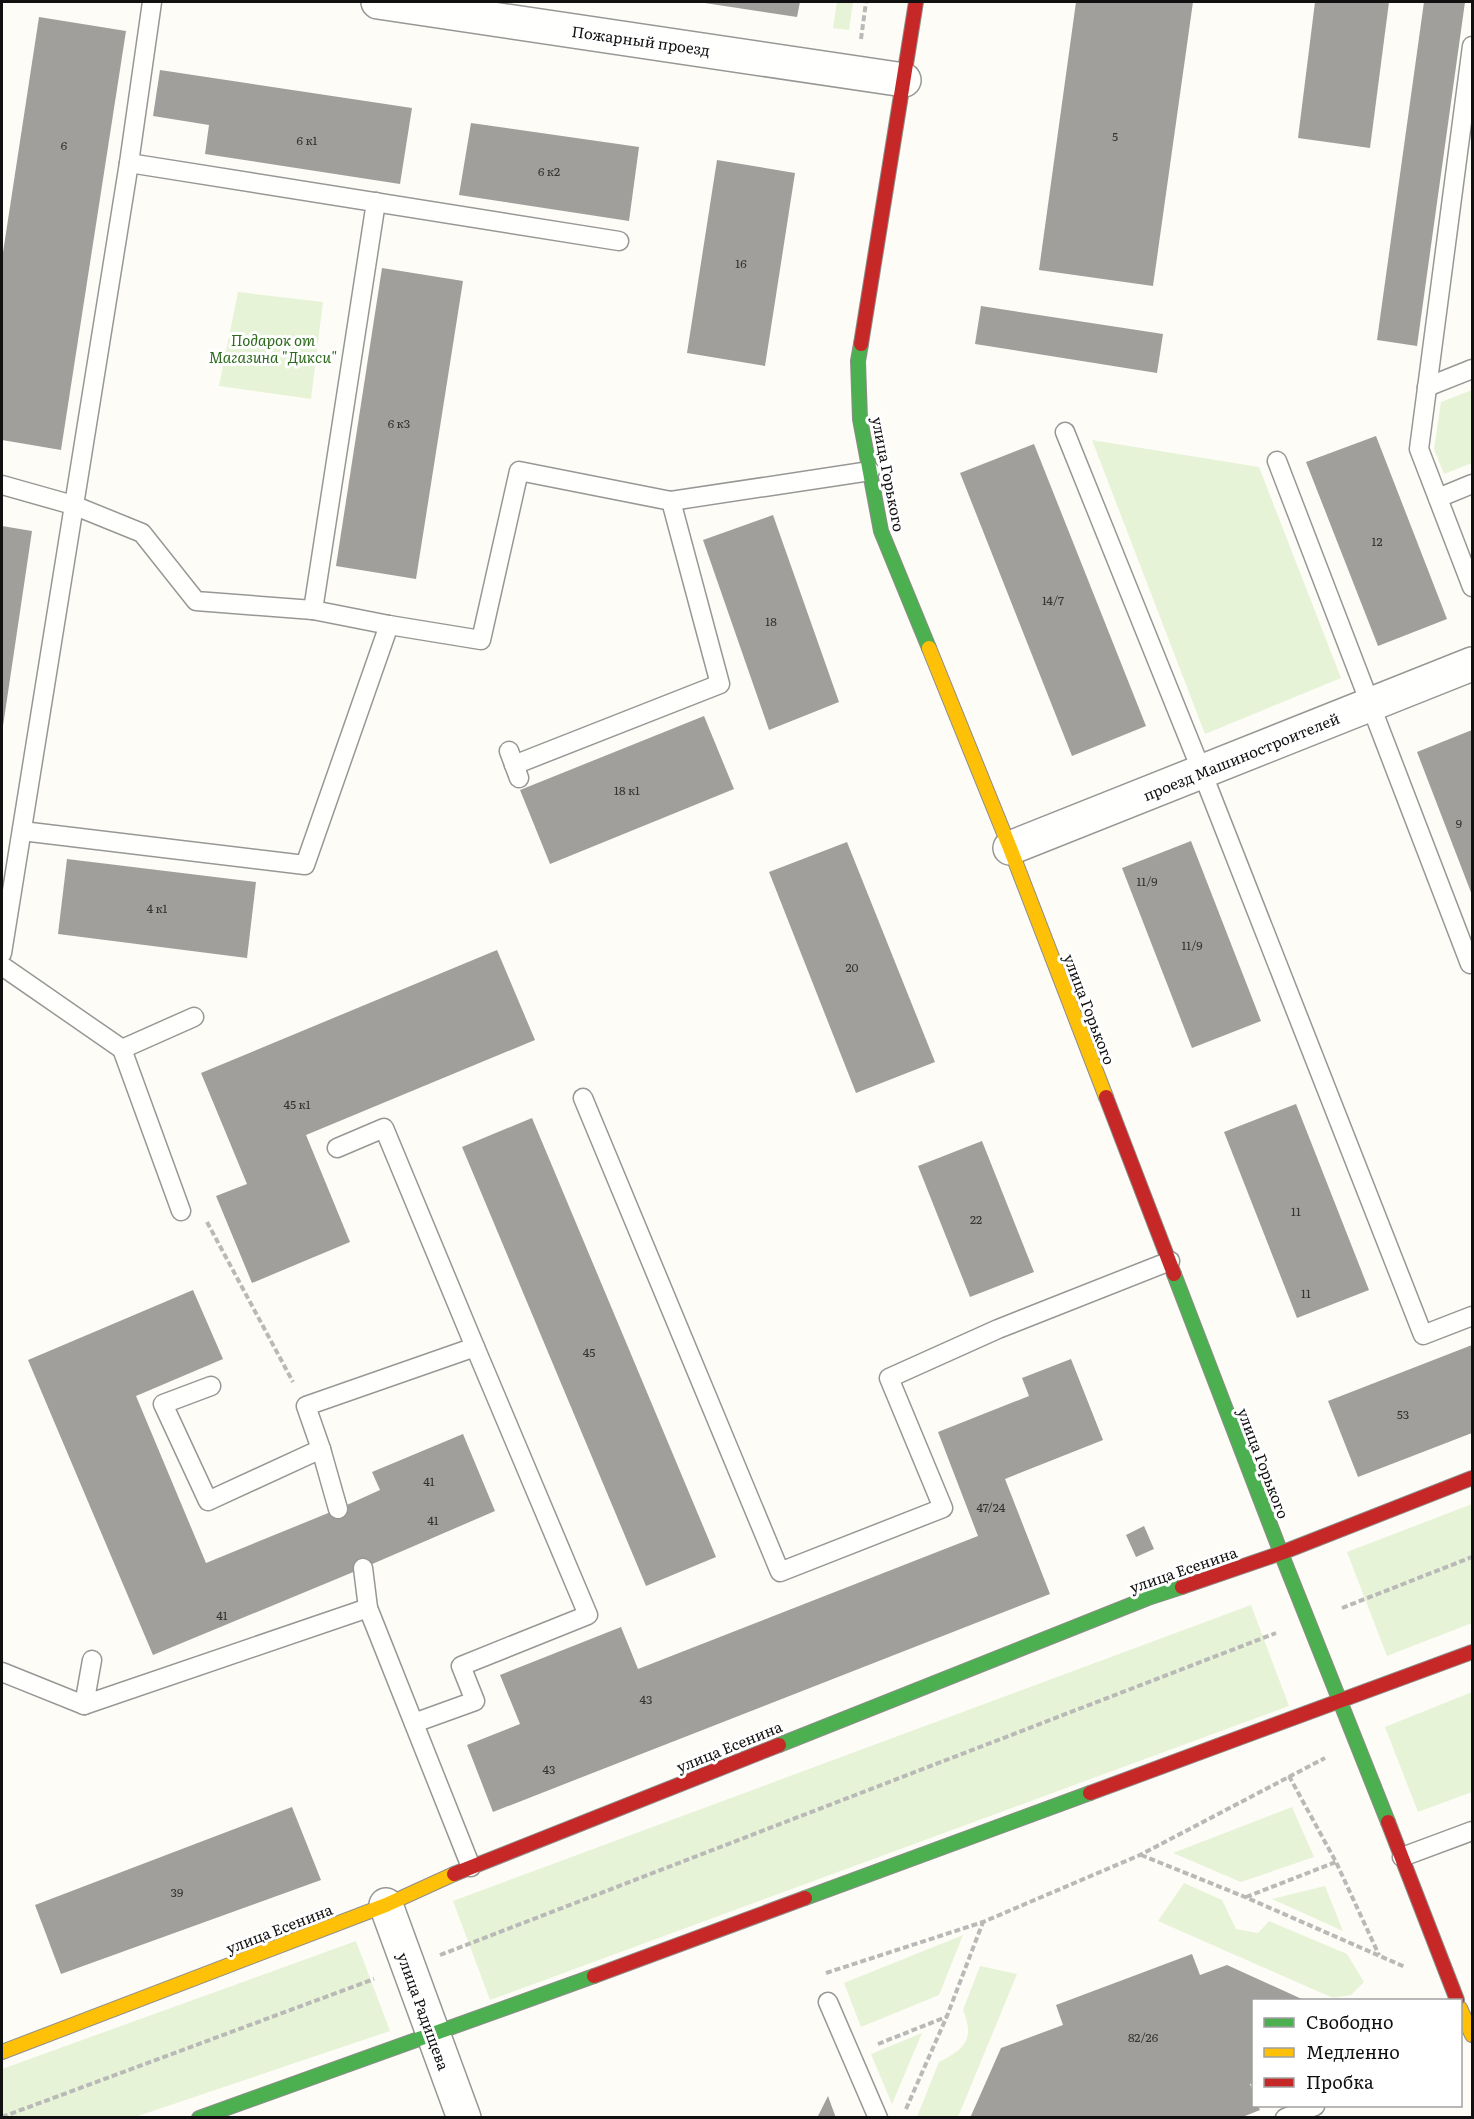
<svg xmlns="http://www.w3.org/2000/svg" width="1474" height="2119" font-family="Literata,serif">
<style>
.green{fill:#e7f3d7}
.building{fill:#a19f9c}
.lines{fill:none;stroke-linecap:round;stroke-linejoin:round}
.lane-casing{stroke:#979795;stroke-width:21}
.street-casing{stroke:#979795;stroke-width:36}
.fast-casing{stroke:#8e8d8b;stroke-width:16}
.slow-casing{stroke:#8e8d8b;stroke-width:16}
.jam-casing{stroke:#8e8d8b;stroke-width:16}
.path{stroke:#b9b9b8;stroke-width:4;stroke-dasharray:6 3;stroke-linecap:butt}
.lane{stroke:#fffffe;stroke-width:18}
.street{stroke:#fffffe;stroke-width:33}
.fast{stroke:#4caf50;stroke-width:14}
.slow{stroke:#ffc107;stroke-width:14}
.jam{stroke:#c62828;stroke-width:14}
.labels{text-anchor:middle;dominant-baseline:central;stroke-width:6;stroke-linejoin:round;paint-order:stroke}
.number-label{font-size:12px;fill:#353434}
.street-label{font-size:15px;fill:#111;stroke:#fff}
.park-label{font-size:15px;font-style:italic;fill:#2f6b1f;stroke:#fff}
</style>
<rect width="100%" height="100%" fill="#fdfcf7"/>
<g class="green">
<path d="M837,2H853L849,30L833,28Z"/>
<path d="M238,292L323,302L311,399L219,386Z"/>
<path d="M1472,390V463L1444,474L1434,449L1441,402Z"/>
<path d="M1092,440L1259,467L1341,678L1205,734Z"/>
<path d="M1472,1504V1623L1387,1656L1347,1552Z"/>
<path d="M1251,1605L1289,1706L490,2000L453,1901Z"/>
<path d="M1472,1692V1792L1418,1812L1385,1727Z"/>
<path d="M1292,1807L1314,1857L1241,1882L1173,1853Z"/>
<path d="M1184,1883L1222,1900L1236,1929L1258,1933L1269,1921L1347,1954L1364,1982L1351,1995L1333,1998L1158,1921Z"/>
<path d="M1325,1886L1343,1931L1272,1899Z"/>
<path d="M963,1935L939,1995L861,2027L844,1983Z"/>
<path d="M356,1941L390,2031L135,2117L2,2118V2069Z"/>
<path d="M980,1966L1017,1974L958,2117H917L939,2062C965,2049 975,2039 963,2010Z"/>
<path d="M922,2033L892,2104L871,2054Z"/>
</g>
<g class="building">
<path d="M698,2H800L797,17Z"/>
<path d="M1076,2H1193L1153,286L1039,270Z"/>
<path d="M1315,2H1389L1370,148L1298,138Z"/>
<path d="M1424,2H1465L1417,346L1377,340Z"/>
<path d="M39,17L126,31L61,450L2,440V259Z"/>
<path d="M160,70L412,108L400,184L205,154L209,125L153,116Z"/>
<path d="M471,123L639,147L629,221L459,195Z"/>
<path d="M717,160L795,173L765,366L687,353Z"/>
<path d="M382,268L463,281L416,579L336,566Z"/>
<path d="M981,306L1163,334L1157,373L975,344Z"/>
<path d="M1376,436L1447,619L1378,646L1306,462Z"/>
<path d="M1034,444L1146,726L1072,756L960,473Z"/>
<path d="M773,515L839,702L769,730L703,540Z"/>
<path d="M2,526L32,531L3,726H2Z"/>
<path d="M704,716L734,789L550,864L520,790Z"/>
<path d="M1472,730V895L1417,752Z"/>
<path d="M1191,841L1261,1021L1192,1048L1122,868Z"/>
<path d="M847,842L935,1062L856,1093L769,872Z"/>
<path d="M67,859L256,882L247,958L58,934Z"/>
<path d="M497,950L535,1040L306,1135L350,1242L252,1283L216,1196L247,1184L201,1073Z"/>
<path d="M1296,1104L1369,1290L1297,1318L1224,1132Z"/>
<path d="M532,1118L716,1557L646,1586L462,1147Z"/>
<path d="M982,1141L1034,1272L970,1297L918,1166Z"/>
<path d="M193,1290L223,1359L136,1396L206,1563L338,1509L380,1490L372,1472L463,1434L495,1511L363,1568L153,1655L28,1360Z"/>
<path d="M1472,1345V1433L1358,1477L1328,1401Z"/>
<path d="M1071,1359L1103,1440L1005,1479L1050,1594L493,1812L467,1745L520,1724L500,1675L621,1627L638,1669L978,1536L938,1432L1029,1396L1022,1378Z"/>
<path d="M1144,1526L1154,1549L1136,1557L1126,1535Z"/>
<path d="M292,1807L321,1880L61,1974L35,1905Z"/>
<path d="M1192,1954L1200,1975L1227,1965L1304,2000H1254V2083L1250,2084L1254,2093V2106H1258L1260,2110L1240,2118H970L1001,2048L1063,2025L1056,2005Z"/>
<path d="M828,2096L836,2118H817Z"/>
</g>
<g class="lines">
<defs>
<g id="lane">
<path d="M1472,46L1419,449L1472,587"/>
<path d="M129,163L619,241"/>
<path d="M1427,387L1472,369"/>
<path d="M1065,432L1202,772L1423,1335L1472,1316"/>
<path d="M1277,461L1470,964"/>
<path d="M2,485L73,505L142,533L196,601L313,610L389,625L481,640L519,471L671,501L870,471"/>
<path d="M1438,498L1472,484"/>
<path d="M313,610L376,202"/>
<path d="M509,751L519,778"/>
<path d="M514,765L720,684L671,501"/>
<path d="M22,831L305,865L389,625"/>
<path d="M2,953L129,163L152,2"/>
<path d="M2,966L122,1049L181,1211"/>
<path d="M122,1049L194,1017"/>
<path d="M583,1098L780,1572L943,1508L889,1378L998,1329L1170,1261"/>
<path d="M211,1386L163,1404L208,1501L321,1449L338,1509"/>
<path d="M321,1449L306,1406L475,1347L384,1128L337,1148"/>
<path d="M363,1568L368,1608L471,1867"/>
<path d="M92,1660L84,1705L368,1608"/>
<path d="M2,1672L84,1705"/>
<path d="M414,1723L475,1701L461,1666L588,1615L475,1347"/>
<path d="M1402,1857L1472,1831"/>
<path d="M828,2002L878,2118"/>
<path d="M1285,2118L1315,2106"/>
</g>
<g id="street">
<path d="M378,2L904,80"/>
<path d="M1010,848L1472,664"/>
<path d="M386,1905L464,2118"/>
</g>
<g id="fast">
<path d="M861,344L858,361L860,419L881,531L929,648"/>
<path d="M1174,1274L1281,1553L1388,1822"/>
<path d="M779,1745L1148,1598L1182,1587"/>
<path d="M805,1898L1090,1793"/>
<path d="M199,2118L594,1976"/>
</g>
<g id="slow">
<path d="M929,648L1010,848L1106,1097"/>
<path d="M1460,2008L1472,2035"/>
<path d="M2,2052L386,1905L454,1874"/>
</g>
<g id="jam">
<path d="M861,344L916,2"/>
<path d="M1106,1097L1174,1274"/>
<path d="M1182,1587L1281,1553L1472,1478"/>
<path d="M1090,1793L1472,1652"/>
<path d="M1388,1822L1457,2000"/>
<path d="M454,1874L779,1745"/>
<path d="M594,1976L805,1898"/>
</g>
</defs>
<use href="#lane" class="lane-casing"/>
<use href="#street" class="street-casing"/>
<use href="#fast" class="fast-casing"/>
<use href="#slow" class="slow-casing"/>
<use href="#jam" class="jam-casing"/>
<g class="path">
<path d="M861,39L866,2"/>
<path d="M207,1222L293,1382"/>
<path d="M1342,1608L1472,1557"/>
<path d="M1289,1776L1336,1862L1379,1955"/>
<path d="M1141,1855L1245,1897L1405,1967"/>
<path d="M1246,1897L1336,1862"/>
<path d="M440,1955L1276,1633"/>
<path d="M826,1973L983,1922L1140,1855L1325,1758"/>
<path d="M878,2044L946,2017"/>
<path d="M906,2109L947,2016L983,1922"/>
<path d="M2,2117L374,1979"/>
</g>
<use href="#lane" class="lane"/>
<use href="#street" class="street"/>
<use href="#fast" class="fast"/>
<use href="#slow" class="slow"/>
<use href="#jam" class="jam"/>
</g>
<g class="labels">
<g class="number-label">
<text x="1115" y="136">5</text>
<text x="307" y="140">6 к1</text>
<text x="64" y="145">6</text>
<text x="549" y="171">6 к2</text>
<text x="741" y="263">16</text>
<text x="399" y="423">6 к3</text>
<text x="1377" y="541">12</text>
<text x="1053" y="600">14/7</text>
<text x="771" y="621">18</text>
<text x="627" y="790">18 к1</text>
<text x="1459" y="823">9</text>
<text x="1147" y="881">11/9</text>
<text x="157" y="908">4 к1</text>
<text x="1192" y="945">11/9</text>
<text x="852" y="967">20</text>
<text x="297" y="1104">45 к1</text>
<text x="1296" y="1211">11</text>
<text x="976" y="1219">22</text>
<text x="1306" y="1293">11</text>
<text x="589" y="1352">45</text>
<text x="1403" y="1414">53</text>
<text x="429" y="1481">41</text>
<text x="991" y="1507">47/24</text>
<text x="433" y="1520">41</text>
<text x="222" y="1615">41</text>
<text x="646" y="1699">43</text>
<text x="549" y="1769">43</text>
<text x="177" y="1892">39</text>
<text x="1143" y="2037">82/26</text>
</g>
<g class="street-label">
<text transform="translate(641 40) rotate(8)">Пожарный проезд</text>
<text transform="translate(889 474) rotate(79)">улица Горького</text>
<text transform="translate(1241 756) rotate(-22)">проезд Машиностроителей</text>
<text transform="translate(1090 1009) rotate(69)">улица Горького</text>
<text transform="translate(1264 1463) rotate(69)">улица Горького</text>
<text transform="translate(1183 1569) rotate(-19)">улица Есенина</text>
<text transform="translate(729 1746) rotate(-22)">улица Есенина</text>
<text transform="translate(279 1928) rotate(-21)">улица Есенина</text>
<text transform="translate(424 2011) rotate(70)">улица Радищева</text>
</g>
<g class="park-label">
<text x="273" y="339">Подарок от<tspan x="273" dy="17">Магазина "Дикси"</tspan></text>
</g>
</g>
<rect width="1474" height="2119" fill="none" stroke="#111111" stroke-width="6"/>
<rect x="1252" y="1999" width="210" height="108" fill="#ffffff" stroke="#a0a0a0" stroke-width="1.5"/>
<rect x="1264" y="2018" width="30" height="9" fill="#4caf50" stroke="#a0a0a0" stroke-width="1.5"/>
<text x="1306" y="2029" font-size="18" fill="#111111">Свободно</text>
<rect x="1264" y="2048" width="30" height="9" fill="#ffc107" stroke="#a0a0a0" stroke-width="1.5"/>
<text x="1306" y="2059" font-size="18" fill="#111111">Медленно</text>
<rect x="1264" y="2078" width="30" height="9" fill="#c62828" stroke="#a0a0a0" stroke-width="1.5"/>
<text x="1306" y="2089" font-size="18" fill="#111111">Пробка</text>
</svg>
